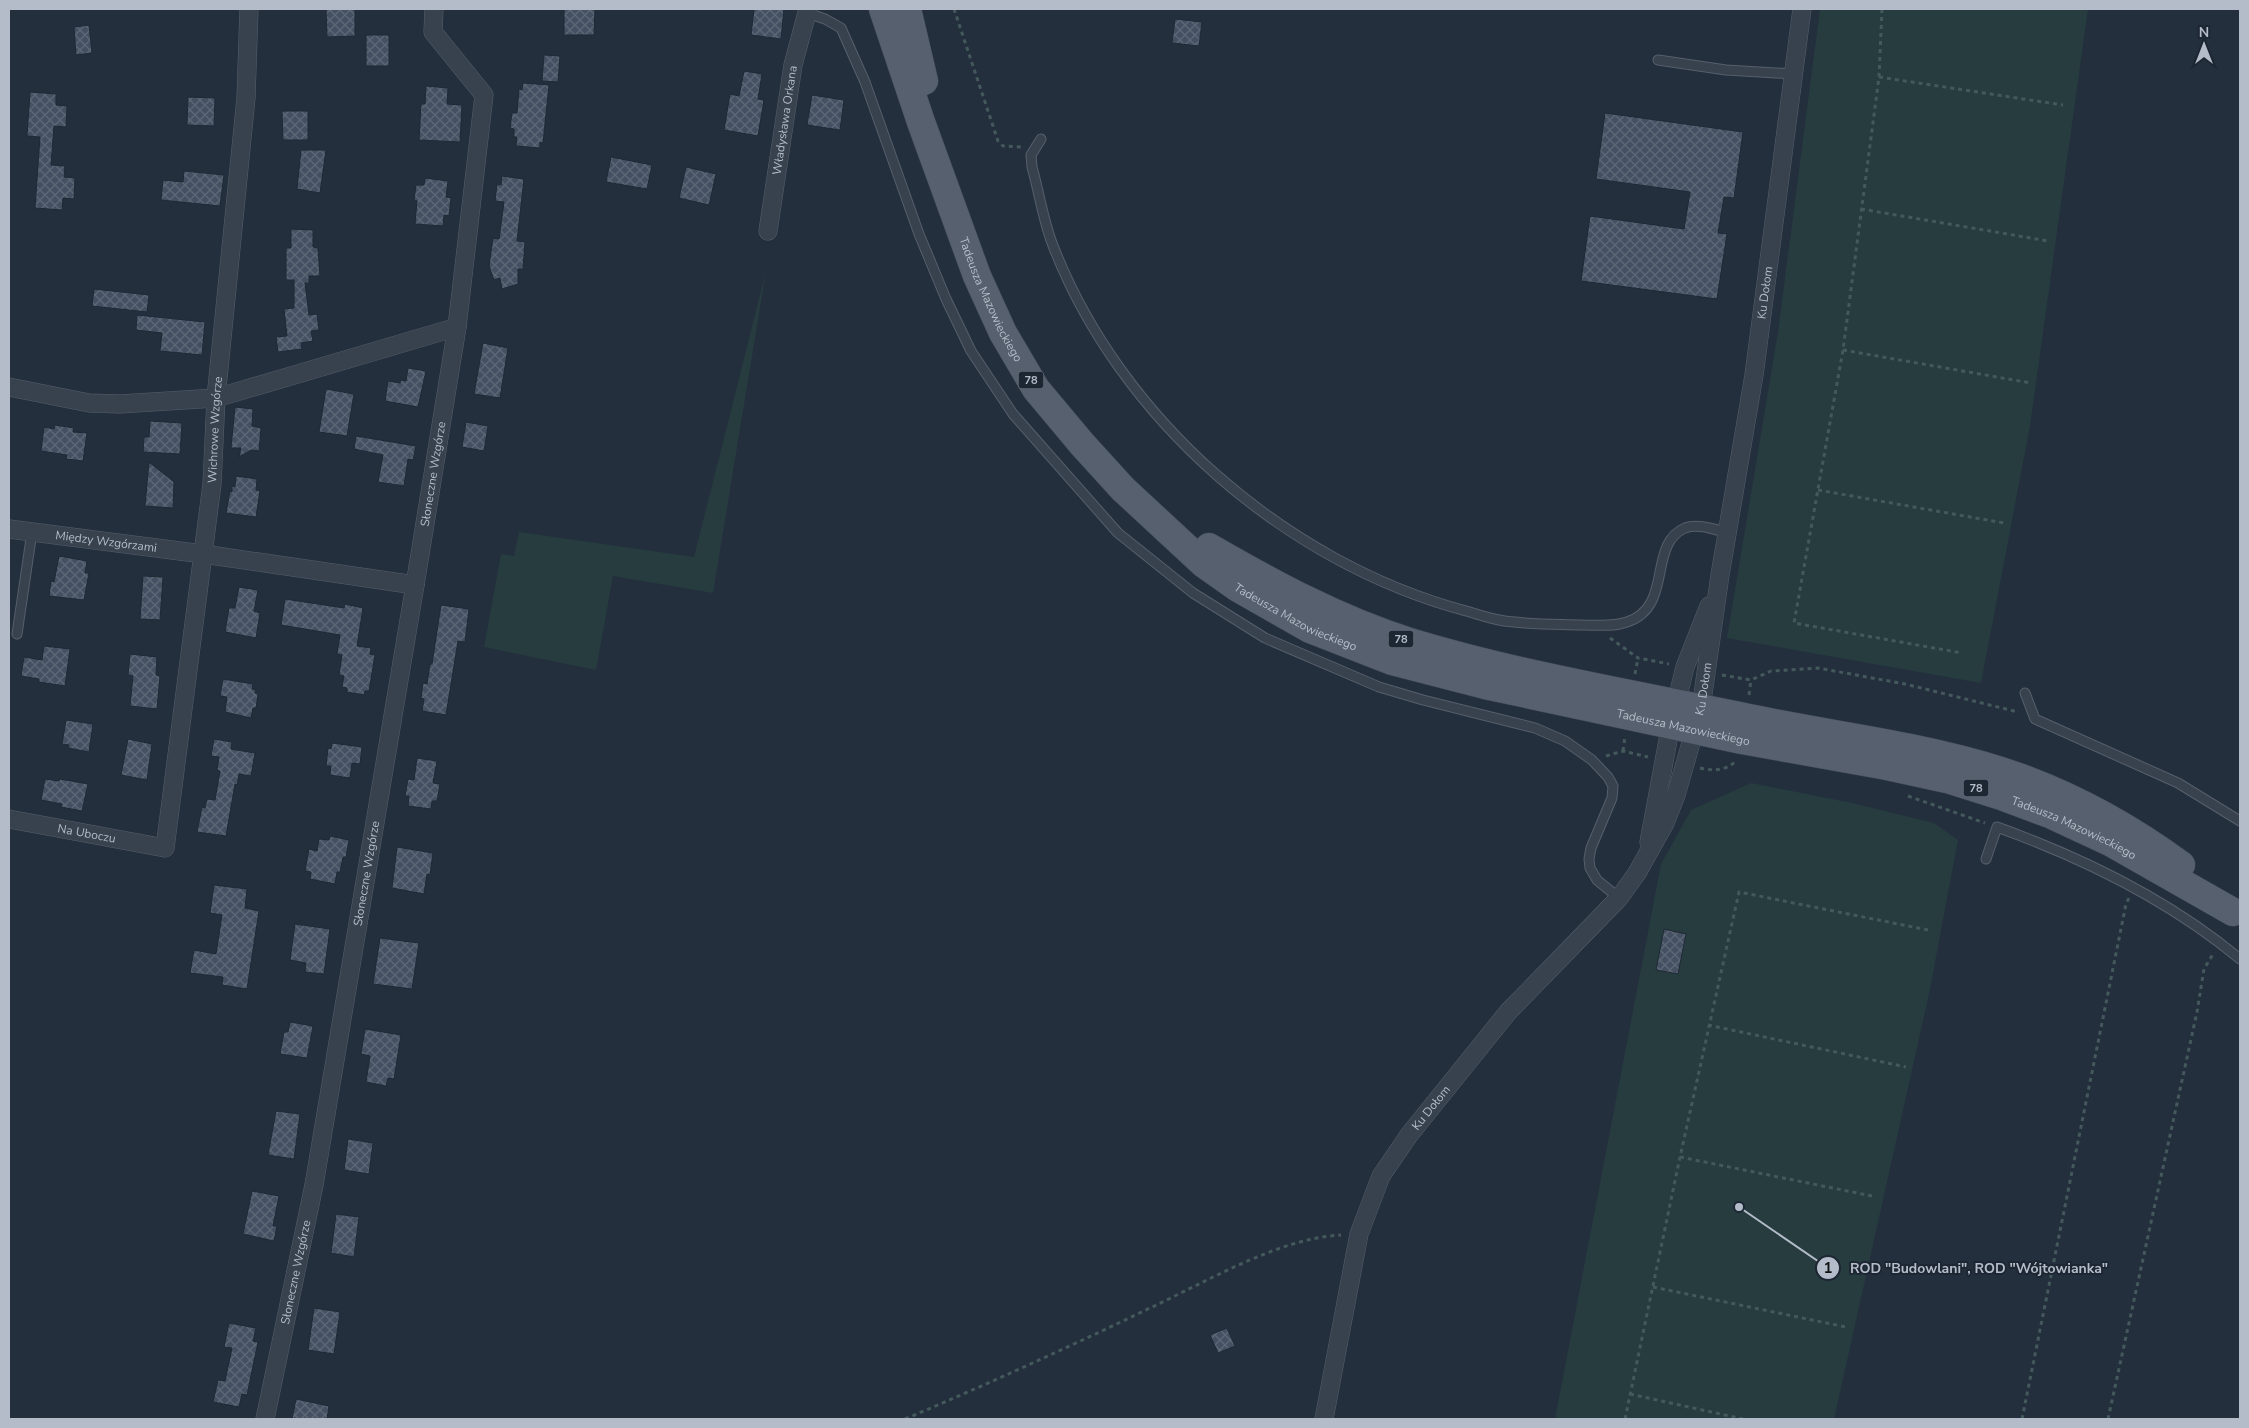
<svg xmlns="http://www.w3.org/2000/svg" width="2249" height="1428" font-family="'Nunito Sans',sans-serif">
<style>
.green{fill:#263c3f}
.building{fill:url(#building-cross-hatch);stroke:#1f2835}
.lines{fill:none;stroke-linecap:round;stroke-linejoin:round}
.service-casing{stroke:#565f6c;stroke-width:11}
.minor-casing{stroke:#565f6c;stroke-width:19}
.primary-casing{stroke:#414a57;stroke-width:29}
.path{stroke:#44595c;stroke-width:3;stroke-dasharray:4 4;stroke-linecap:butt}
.service{stroke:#38414e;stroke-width:9}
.minor{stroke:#38414e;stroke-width:18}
.primary{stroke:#56606e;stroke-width:28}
.labels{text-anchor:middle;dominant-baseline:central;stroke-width:4;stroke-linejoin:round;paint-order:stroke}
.shield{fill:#1d2633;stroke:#878f9c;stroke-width:1}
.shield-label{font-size:11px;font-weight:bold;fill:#b4bcc9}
.street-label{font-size:12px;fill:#b4bcc9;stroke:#1d2633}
.leader{fill:none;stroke:#b4bcc9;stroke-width:2}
.callout-dot{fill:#b4bcc9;stroke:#1d2633;stroke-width:2}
.mark-label{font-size:15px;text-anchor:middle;font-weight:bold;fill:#111}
.callout-label{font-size:14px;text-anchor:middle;font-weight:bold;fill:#b4bcc9;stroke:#1d2633;stroke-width:4;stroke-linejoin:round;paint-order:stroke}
</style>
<defs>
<pattern id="building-cross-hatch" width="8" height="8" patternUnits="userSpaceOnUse" patternTransform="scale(1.25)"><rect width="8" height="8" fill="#455162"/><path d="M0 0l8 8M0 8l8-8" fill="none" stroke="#5d6877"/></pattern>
</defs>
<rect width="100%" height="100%" fill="#242f3e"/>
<g class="green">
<path d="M1820,9H2088L2030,426L1981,683L1727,638L1778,332Z"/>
<path d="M766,271L713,593L613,576L596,670L484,647L501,554L514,556L519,532L694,557Z"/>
<path d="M1751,783L1852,803L1934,823L1958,840L1929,994L1834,1419H1555L1661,864L1691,810Z"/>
</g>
<g class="building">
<path d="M326,9H355V36L327,37Z"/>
<path d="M564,9H595L594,35H564Z"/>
<path d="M754,9H784L781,39L751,35Z"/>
<path d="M1175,19L1202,22L1199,46L1172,43Z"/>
<path d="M89,25L92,53L76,55L74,27Z"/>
<rect x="366" y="35" width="23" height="31"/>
<path d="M544,55L560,56L558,82L542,81Z"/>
<path d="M744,71L762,74L758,99L764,100L758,136L724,130L730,94L739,96Z"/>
<path d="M523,83L549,85L543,143L540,142V148L516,146L517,137H514V129L510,128L512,113H517L519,89L522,90Z"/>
<path d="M426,86L448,88L447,104L462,105L460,142L419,140L421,104H425Z"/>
<path d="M30,92L56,94V105L67,106L66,127L54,126L51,165L65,166L64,177L75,178L74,199L63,198L62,210L35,208L40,137L27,136Z"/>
<path d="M812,95L844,100L840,130L807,125Z"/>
<path d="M188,97L215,98L214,126L187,125Z"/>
<path d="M282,111H308V140H283Z"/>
<path d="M1605,113L1743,132L1734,198L1724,197L1718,233L1727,234L1717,299L1581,281L1590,216L1684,229L1690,192L1596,179Z"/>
<path d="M301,150H326L320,193L297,189Z"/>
<path d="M611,157L652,165L647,189L606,182Z"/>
<path d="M686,167L716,174L709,205L679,198Z"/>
<path d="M184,171L224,175L220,206L161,200L163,180L183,182Z"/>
<path d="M502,176L524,179L517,241L525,242L523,269H518V284L502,289L500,278L494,280L489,266L493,238L499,239L504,202L495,201L497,184L501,185Z"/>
<path d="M425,178L448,181L446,197L451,198L449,216L444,215L443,226L415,224L417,201L414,200L416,185H424Z"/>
<path d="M291,229L313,230V247L318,248L320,276H309V283H305L309,315L317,314L319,330L311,331L313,341L301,343L302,349L278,352L276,337L287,336L284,309L294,308V280H286V248H291Z"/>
<path d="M94,289L149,295L147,312L92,306Z"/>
<path d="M137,315L205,322L202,355L160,351L162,333L136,330Z"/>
<path d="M483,343L508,348L500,398L474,394Z"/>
<path d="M408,368L426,371L418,407L385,401L388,381L400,383L401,380L406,381Z"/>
<path d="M326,389L354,394L347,436L319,432Z"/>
<path d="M235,407L253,409L252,426L261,428L259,451L251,450L239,457L241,448H231Z"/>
<path d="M150,421L182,423L180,454L143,452L144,437H149Z"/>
<path d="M466,422L488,426L484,451L462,447Z"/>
<path d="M55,425L74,428L73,432L87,433L83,461L66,459L67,455L41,451L44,427L54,429Z"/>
<path d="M356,436L416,446L413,460L408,459L404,486L378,482L383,455L354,449Z"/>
<path d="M149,462L174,482L173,508L145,506Z"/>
<path d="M236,476L257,479L256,490L260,491L256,517L226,513L230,491L232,492V486L235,487Z"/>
<path d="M59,556L87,561L85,573H89L84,600L49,596L51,581L54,582Z"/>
<path d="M143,576L163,577L160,620L140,619Z"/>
<path d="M239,587L258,590L254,611L260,613L256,638L225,632L229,608H235Z"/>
<path d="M285,599L344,608L345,604L363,608L357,646L371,648L370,654L375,655L369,691H365L364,695L347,692V688L342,687L344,676L339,675L342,655L337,654L340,635L281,625Z"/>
<path d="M441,605L469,609L465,642L458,641L446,715L422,711L424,699L421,698L423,683L427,684L430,664H432Z"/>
<path d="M44,646L70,649L65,686L39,682V679L21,676L24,657L42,660Z"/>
<path d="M130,654L157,657L156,675L160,676L157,709L130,706L133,676L128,675Z"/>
<path d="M223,679L253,684L252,689L256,690L255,693L258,694L256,708H253L251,718L225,712L227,697L220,696Z"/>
<path d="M66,720L93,724L89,752L68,748L69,745L62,744Z"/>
<path d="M128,739L152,744L147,780L121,775Z"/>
<path d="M214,739L232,742L231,749L255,753L251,776L239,774L237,785L235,784L226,836L197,832L202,807L205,808L207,799L215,800L220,771L217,770L219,757L211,756Z"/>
<path d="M332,743L362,747L360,764L352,763L350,778L330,775L331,766H326L328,748L331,749Z"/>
<path d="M417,758L437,761L433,783L440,784L437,801H432L431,809L408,806L409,796H405L408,779L414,780Z"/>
<path d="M45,779L59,781L60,779L88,784L82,811L61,807L62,804L41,800Z"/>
<path d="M330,836L349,840L346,857H343L340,872H337L335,884L310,879L311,872L305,871L309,849L317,851L319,839L329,840Z"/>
<path d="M397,847L433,853L430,875L427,874L424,894L392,888Z"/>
<path d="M214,885L247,889L245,908L259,911L247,989L222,985L223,977L190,973L194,950L216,954L222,915L210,913Z"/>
<path d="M295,924L330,929L324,974L305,972L306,963L290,960Z"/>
<path d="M1664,929L1686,934L1678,974L1656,970Z"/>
<path d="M380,938L419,943L412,989L373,984Z"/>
<path d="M290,1022L313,1026L307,1058L280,1054L284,1032H288Z"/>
<path d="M365,1029L401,1035L394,1079L388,1078L386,1086L366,1082L370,1056L361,1054Z"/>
<path d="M276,1111L300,1114L294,1159L268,1155Z"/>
<path d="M348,1139L373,1143L369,1174L344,1170Z"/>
<path d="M252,1191L279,1196L273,1226H277L274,1241L243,1234Z"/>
<path d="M336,1214L359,1217L354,1257L331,1253Z"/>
<path d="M314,1308L340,1312L334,1354L308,1350Z"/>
<path d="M229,1323L256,1328L253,1341L258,1342L247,1395L242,1394L239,1407L213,1402L218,1380L225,1381L232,1348L224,1347Z"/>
<path d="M1227,1328L1235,1346L1218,1353L1210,1335Z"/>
<path d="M296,1399L329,1406L327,1419H292Z"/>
</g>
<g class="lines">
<defs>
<g id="service">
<path d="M807,13L825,19L841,28L865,82L919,234L946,299L971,351L1013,414L1118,533L1193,593L1265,638L1379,687L1423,700L1535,728L1565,741L1592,760L1608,777L1613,786L1612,798L1591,848L1589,859L1590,868L1597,880L1619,898"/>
<path d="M1658,60L1726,70L1794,74"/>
<path d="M1041,139L1031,155L1032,167C1039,192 1043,219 1052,243C1119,419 1286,563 1466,611C1477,614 1488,618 1499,620C1527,625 1555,624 1583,625C1597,625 1613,627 1627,622C1674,607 1647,544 1685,528C1698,523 1716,530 1728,533"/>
<path d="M17,634L32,532"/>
<path d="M2025,693L2035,719L2178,783L2240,821"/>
<path d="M1986,859L1997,827C2083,858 2169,900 2240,959"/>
</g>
<g id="minor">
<path id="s1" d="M768,231L793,65L808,9"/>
<path d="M9,387L89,403L120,404L216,398L457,327"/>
<path id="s2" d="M9,529L203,554L415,585"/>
<path id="s3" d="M9,819L165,848L212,484L216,398L246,98L249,9"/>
<path d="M1649,842L1671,724L1685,667L1709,606"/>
<path id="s4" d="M265,1419L314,1185L415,585L457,327L484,95L433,32L434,9"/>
<path id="s5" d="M1324,1419L1359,1234L1381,1176L1409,1135L1508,1012L1619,898L1637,873L1665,823L1676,795L1701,708L1720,575L1754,375L1802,9"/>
</g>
<g id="primary">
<path id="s6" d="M883,9L921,122L977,276L1003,333L1036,389L1082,444L1123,489L1204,564L1238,588L1310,629L1392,661L1485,685L1742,740L1887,766L1947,779L2001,796L2052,815L2110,842L2233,912"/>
<path d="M907,9L924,81"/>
<path d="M1209,547C1273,584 1339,620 1410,642C1519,675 1633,694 1744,717C1828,735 1915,744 1998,770C2064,791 2125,824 2181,865"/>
</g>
</defs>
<use href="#service" class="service-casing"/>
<use href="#minor" class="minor-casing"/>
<use href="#primary" class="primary-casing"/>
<g class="path">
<path d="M954,9L998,141L1003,146L1021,147"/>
<path d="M1882,9L1879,77L1843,350L1794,623L1962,653"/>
<path d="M1879,77L2063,105"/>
<path d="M1861,209L2048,241"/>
<path d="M1843,350L2031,383"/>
<path d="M1818,490L2004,523"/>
<path d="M1610,638L1638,658L1669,664"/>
<path d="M1635,674L1638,658"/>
<path d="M1722,675L1751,680L1771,671L1818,668L1905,684L2018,712"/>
<path d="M1749,695L1751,680"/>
<path d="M1623,751L1625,736"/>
<path d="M1606,756L1623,751L1648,757"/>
<path d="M1700,768C1714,771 1725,771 1736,761"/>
<path d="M1908,796L1985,823"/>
<path d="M1708,1025L1906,1067"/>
<path d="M1680,1157L1872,1196"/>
<path d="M1653,1287L1846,1327"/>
<path d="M1630,1394L1743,1419"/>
<path d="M905,1419C988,1384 1069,1347 1150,1308C1206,1282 1279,1238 1341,1235"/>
<path d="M1625,1419L1680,1157L1739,892L1928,930"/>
<path d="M2022,1419L2126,904L2129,898"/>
<path d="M2108,1419L2197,1012L2204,969L2213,954"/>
</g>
<use href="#service" class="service"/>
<use href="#minor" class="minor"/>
<use href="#primary" class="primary"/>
</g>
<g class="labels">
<g class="shield">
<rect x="1018.5" y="371.5" width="25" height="17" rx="4"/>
<rect x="1388.5" y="630.5" width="25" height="17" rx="4"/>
<rect x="1963.5" y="779.5" width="25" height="17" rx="4"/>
</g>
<g class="shield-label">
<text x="1031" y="380">78</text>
<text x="1401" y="639">78</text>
<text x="1976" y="788">78</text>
</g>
<g class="street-label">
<text stroke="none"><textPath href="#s1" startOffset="112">Władysława Orkana</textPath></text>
<text stroke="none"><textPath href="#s5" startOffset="1246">Ku Dołom</textPath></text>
<text stroke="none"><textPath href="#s6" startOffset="310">Tadeusza Mazowieckiego</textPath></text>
<text stroke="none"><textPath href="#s3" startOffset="580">Wichrowe Wzgórze</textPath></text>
<text stroke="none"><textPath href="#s4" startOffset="960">Słoneczne Wzgórze</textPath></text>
<text stroke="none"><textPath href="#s2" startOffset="98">Między Wzgórzami</textPath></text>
<text stroke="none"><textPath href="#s6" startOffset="760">Tadeusza Mazowieckiego</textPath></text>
<text stroke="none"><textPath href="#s5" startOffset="845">Ku Dołom</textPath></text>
<text stroke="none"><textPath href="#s6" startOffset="1165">Tadeusza Mazowieckiego</textPath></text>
<text stroke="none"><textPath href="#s6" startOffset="1570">Tadeusza Mazowieckiego</textPath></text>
<text stroke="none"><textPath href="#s3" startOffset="79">Na Uboczu</textPath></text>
<text stroke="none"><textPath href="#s4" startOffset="555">Słoneczne Wzgórze</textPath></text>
<text stroke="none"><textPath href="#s5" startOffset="335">Ku Dołom</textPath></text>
<text stroke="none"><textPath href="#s4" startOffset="150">Słoneczne Wzgórze</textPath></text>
</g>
</g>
<path class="leader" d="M1739 1207L1828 1268"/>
<g class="callout-dot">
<circle cx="1739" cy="1207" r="5"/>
<circle cx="1828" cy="1268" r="12"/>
</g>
<g class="mark-label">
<text x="1828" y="1273">1</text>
</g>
<g class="callout-label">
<text x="1979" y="1273">ROD "Budowlani", ROD "Wójtowianka"</text>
</g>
<rect width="2249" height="1428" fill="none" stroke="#b4bcc9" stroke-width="20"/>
<g transform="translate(2204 45)" stroke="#1d2633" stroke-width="4" paint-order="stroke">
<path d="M0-4L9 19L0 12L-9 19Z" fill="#b4bcc9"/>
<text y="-8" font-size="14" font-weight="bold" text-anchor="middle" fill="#b4bcc9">N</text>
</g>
</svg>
